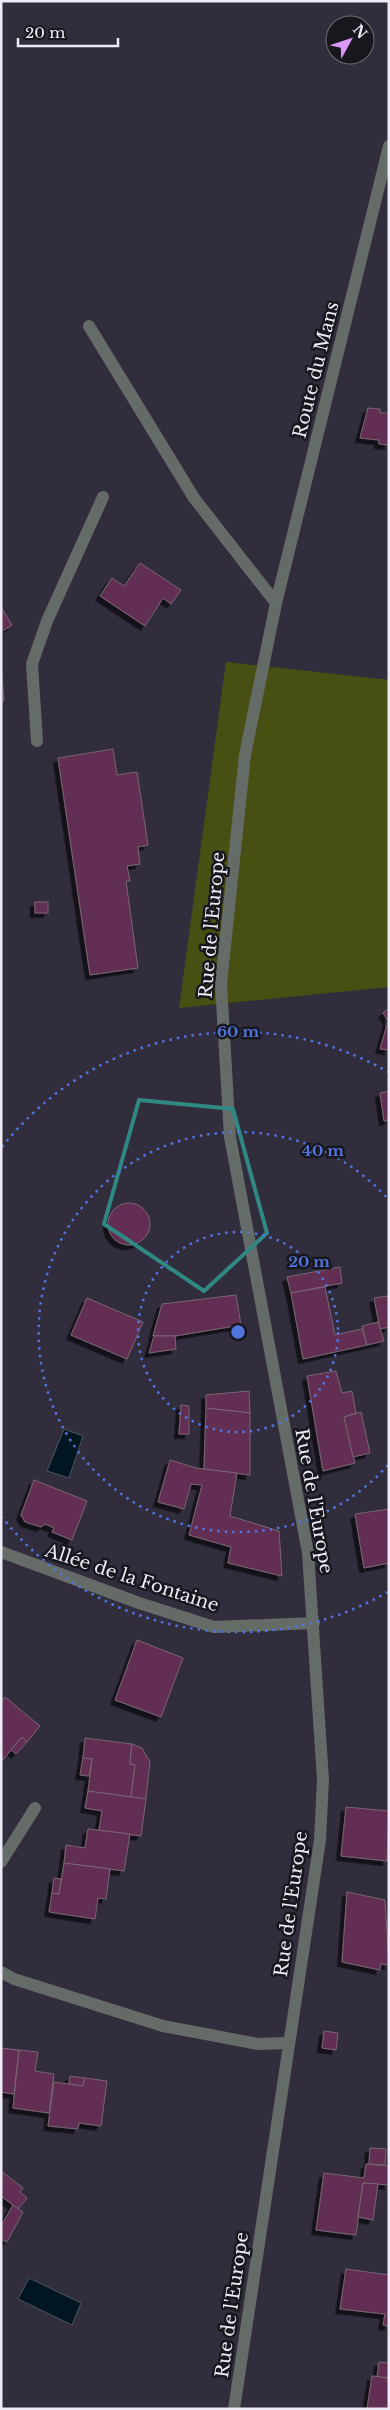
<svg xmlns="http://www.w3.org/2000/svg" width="390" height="2410" font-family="'Libre Baskerville',serif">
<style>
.green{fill:#484f12}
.water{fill:#021621;stroke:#485661}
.building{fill:#632e52;stroke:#786671;filter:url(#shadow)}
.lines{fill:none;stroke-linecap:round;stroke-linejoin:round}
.minor{stroke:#656c67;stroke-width:12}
.marked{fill:none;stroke:#308882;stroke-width:4;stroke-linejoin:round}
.ring{fill:none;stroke:#5175df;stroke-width:2.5;stroke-dasharray:2.5 5}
.labels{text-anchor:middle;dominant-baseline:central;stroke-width:5;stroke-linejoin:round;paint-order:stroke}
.street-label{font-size:18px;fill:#edebf5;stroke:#18171e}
.centre{fill:#5175df;stroke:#18171e;stroke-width:2.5}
.ring-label{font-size:15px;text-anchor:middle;font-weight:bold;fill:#5175df;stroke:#18171e;stroke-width:5;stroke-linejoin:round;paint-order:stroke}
</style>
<defs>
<filter id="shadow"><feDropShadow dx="-4.5" dy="4.5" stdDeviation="0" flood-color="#0009"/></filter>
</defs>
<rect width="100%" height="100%" fill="#312d3d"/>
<path class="green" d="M226,662L389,680V987L179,1008Z"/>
<g class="water">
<path d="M64,1429L83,1436L69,1478L47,1471Z"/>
<path d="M29,2278L81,2303L72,2325L18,2299Z"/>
</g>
<g class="building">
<path d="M368,408L380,409V413H389V445L379,444V440L360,438Z"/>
<path d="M140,563L181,590L171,604L163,598L145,626L100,596L112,578L124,586Z"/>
<path d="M1,607L12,625L1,632Z"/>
<path d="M1,664L4,701L1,703Z"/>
<path d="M113,749L117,775L137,772L148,845L138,847L140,864L127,866L130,881H126L138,968L90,975L58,758Z"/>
<rect x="35" y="902" width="13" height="11"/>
<path d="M389,1008V1050L380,1049L388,1021L383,1013Z"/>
<path d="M389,1091V1120L384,1121L380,1093Z"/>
<circle cx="129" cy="1224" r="21"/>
<path d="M340,1267L342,1283L291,1293L287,1277Z"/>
<path d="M325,1287L335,1335L362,1329L367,1345L303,1359L291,1293Z"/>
<path d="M236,1295L241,1325L175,1336H153L162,1304Z"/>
<path d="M388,1296L389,1327L380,1329L374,1298Z"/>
<path d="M87,1298L143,1322L127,1359L71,1335Z"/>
<path d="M378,1322L384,1341L367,1345L362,1326Z"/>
<path d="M154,1336H175L176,1349L149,1353Z"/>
<path d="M336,1371L342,1393L352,1391L356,1413L344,1417L355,1463L323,1471L307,1376Z"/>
<path d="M249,1391L250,1413L206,1408V1395Z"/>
<path d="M181,1405L189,1406V1434H179Z"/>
<path d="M206,1408L250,1413V1475L204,1469Z"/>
<path d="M361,1412L370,1453L353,1457L344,1417Z"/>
<path d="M170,1460L196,1468L237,1473L230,1516L279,1531L282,1576L228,1563L231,1547L189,1535L202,1485L191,1484L184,1509L158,1502Z"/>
<path d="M34,1480L87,1501L72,1540L52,1532L54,1528L45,1524L41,1527L25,1522L21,1515Z"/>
<path d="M389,1509V1563L364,1568L355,1514Z"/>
<path d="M137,1640L183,1658L161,1717L115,1700Z"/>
<path d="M5,1697L40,1726L27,1742L22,1737L2,1761L1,1702Z"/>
<path d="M22,1737L27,1742L16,1754L11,1750Z"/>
<path d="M85,1738L132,1744L130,1764L135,1765L131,1797L88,1791L92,1759L83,1758Z"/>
<path d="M132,1744L142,1748L150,1762L146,1799L131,1797L135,1765L130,1764Z"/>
<path d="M83,1758L92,1759L89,1776L80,1775Z"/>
<path d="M88,1791L146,1799L141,1836L99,1830L102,1811L85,1808Z"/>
<path d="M346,1807L389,1811L387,1861L341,1856Z"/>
<path d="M88,1829L130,1834L124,1871L64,1863L66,1845L85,1848Z"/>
<path d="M64,1863L110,1869L106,1899L98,1898L95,1919L49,1912L52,1893L59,1894Z"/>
<path d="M54,1878L61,1879L59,1894L52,1893Z"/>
<path d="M347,1892L385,1900L389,1965L381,1964L380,1970L342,1962Z"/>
<path d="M324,2031L338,2033L336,2050L322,2048Z"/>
<path d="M1,2048L19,2050L14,2094L1,2092Z"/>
<path d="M19,2050L38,2052L35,2071L54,2074L49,2113L13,2108Z"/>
<path d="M70,2076L85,2078L83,2086L69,2084Z"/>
<path d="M85,2078L107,2081L101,2126L79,2123L78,2129L48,2126L54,2082L83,2086Z"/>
<path d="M370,2148L386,2149L385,2165L369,2164Z"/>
<path d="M366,2164L389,2166V2185L363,2183L356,2235L316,2230L324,2173L364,2178Z"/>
<path d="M1,2171L23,2188L20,2192L27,2198L18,2209L1,2196Z"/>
<path d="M363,2183L378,2184L373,2220L358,2217Z"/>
<path d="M13,2205L23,2212L7,2242L1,2239V2226Z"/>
<path d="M346,2269L389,2275V2326L383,2325L385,2314L340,2309Z"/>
<path d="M379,2362L389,2363V2378L377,2377Z"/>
<path d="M372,2376L389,2378V2409H367Z"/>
</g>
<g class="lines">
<g class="minor">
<path d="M89,326L194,498L276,603"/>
<path d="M37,741L32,664L47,621L103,497"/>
<path d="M1,1552L139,1603L214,1627L314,1623"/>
<path d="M1,1862L35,1808"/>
<path d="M1,1972L14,1979L163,2026L258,2044L288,2043"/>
<path d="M234,2409L320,1840L323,1780L308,1553L230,1137L221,984L245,755L276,603L389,146"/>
</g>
</g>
<path class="marked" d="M139,1100L233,1109L267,1233L204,1291L104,1224Z"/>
<g class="ring">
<circle cx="238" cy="1332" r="100"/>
<path d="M388 1465A200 200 0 1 1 388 1199"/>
<path d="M388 1592A300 300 0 0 1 2 1517M2 1147A300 300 0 0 1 388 1072"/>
</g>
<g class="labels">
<g class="street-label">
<text transform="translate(316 370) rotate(-76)">Route du Mans</text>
<text transform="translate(212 925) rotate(-85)">Rue de l'Europe</text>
<text transform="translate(314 1501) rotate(80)">Rue de l'Europe</text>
<text transform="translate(132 1578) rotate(18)">Allée de la Fontaine</text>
<text transform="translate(291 1904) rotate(-82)">Rue de l'Europe</text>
<text transform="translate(232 2305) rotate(-82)">Rue de l'Europe</text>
</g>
</g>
<circle cx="238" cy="1332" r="8" class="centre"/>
<g class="ring-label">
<text x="238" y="1037">60 m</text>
<text x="323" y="1156">40 m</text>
<text x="309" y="1267">20 m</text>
</g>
<rect width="390" height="2410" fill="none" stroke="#edebf5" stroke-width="5"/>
<g transform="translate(350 40) rotate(50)"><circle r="24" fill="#18171e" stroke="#6d6c74"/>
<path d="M0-4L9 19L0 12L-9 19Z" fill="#db99f6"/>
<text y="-8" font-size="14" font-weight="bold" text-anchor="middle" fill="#edebf5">N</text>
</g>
<path d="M18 38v8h100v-8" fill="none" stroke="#edebf5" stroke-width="2.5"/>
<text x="25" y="38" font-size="15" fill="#edebf5" stroke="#18171e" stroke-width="4" paint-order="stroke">20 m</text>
</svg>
